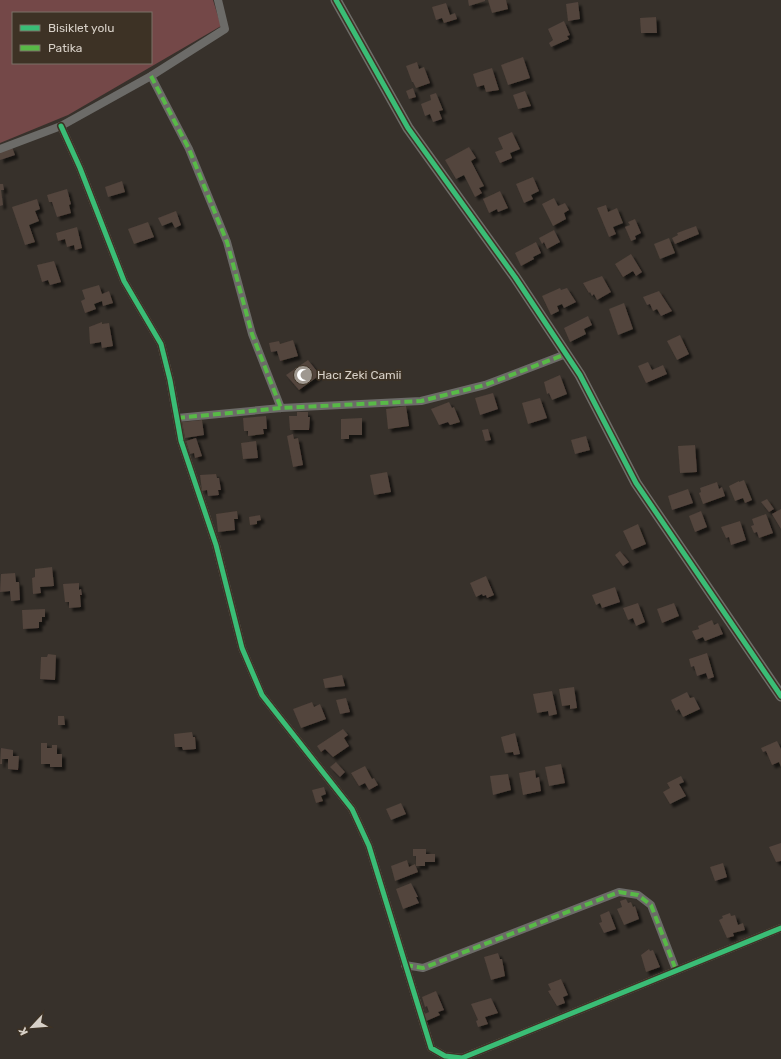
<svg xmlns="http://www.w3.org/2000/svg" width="781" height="1059" font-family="Rubik,sans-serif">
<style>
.green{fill:#744848;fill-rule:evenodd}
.building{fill:#52443c;filter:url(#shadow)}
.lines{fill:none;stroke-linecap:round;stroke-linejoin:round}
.street{stroke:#6c6b68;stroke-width:8}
.secondary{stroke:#6e6d69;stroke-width:11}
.quiet{stroke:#58b947;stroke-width:4;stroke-dasharray:8 4;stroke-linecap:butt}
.cycleway-casing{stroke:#3d3225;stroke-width:8}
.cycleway{stroke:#3abd76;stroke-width:5}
.labels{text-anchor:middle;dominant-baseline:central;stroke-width:3.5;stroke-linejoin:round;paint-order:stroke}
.poi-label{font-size:12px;fill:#d7d0c7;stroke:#3d3225;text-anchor:start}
</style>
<defs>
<filter id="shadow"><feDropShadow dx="3.5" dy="3.5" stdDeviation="1" flood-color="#0009"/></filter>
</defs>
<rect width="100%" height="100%" fill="#37312b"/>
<path class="green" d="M0,0H213L221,26L68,115L0,143ZM13,13H151V63H13Z"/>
<g class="building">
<path d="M468,0H485V1L469,6Z"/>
<path d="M488,0H506L508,9L492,13Z"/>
<path d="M578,2L580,19L568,21L566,4Z"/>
<path d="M446,3L450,15L455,13L457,19L444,23L442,18L436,20L432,7Z"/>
<path d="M656,17L657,33H641L640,18Z"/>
<path d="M564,21L570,35L567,36L569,39L551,47L549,43L553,40L548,29Z"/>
<path d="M523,57L530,78L508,85L501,65Z"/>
<path d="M417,62L419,69L424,67L430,83L416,88L413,82H412L406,66Z"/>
<path d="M492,68L499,90L486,92L484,85L477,87L473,74Z"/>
<path d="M413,88L416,97L409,99L406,91Z"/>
<path d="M525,91L531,106L518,109L513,95Z"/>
<path d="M436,93L443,110L439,111L442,119L433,122L430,114L425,116L421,104L431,100L430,95Z"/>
<path d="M512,132L520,149L510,153L512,158L500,163L495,152L503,149L498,138Z"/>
<path d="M12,147L15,155L0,160V151Z"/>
<path d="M469,147L476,158L471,161L484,186L479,188L482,193L475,197L464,175L456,179L445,160Z"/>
<path d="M533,177L539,191L531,195L533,199L524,203L516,184Z"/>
<path d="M122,181L125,192L108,197L105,187Z"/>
<path d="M0,184H3L4,190H1L3,205L0,206Z"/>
<path d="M67,189L71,204L69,205L71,213L57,217L52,202H49L47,195Z"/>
<path d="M500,191L508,208L498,212L497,209L489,213L483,199Z"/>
<path d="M554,198L558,206L565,203L569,210L564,213L566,219L553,226L542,204Z"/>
<path d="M37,199L40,209L35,211L39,221L29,225L35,242L25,245L12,207Z"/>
<path d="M606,205L608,212L617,208L623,223L613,227L616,234L609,237L597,208Z"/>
<path d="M176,211L181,225L175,228L172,222L162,226L158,218Z"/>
<path d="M635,219L641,233L635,236L636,239L631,241L625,227L630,225L628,222Z"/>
<path d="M148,222L154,237L134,244L128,229Z"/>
<path d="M696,226L699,234L675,244L672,238L678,235L677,233Z"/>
<path d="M77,227L82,248L75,250L74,245L67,247L65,239L58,241L56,233Z"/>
<path d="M554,230L560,242L547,249L544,242L542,244L539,238Z"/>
<path d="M669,238L675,253L660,259L654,244Z"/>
<path d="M536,242L541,253L533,257L534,259L521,266L515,253Z"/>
<path d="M631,254L642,272L636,276L633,271L623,277L615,264Z"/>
<path d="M54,261L61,282L50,285L48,280L42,282L37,265Z"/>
<path d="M602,276L611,292L597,300L594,294L592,296L590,292L589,293L583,283Z"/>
<path d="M99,285L102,294L109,291L113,303L103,306L102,301L94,304L96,309L85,313L81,301L85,299L82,290Z"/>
<path d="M560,288L561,290L567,288L576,302L564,308L562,304L557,306L559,311L551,315L542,296Z"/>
<path d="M659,291L672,311L661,316L657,309L653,311L650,304L647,305L643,297Z"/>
<path d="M624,303L633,329L618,335L609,309Z"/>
<path d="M588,316L592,325L584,329L586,334L570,342L564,328Z"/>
<path d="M102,322V324L109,323L113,346L102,348L101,342L90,344L89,327Z"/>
<path d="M680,335L689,354L677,360L667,341Z"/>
<path d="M293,340L298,356L280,361L277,351L271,352L269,343L279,341L280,344Z"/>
<path d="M308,360L320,375L299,390L286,375Z"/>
<path d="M648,362L652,370L663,365L667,374L646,383L638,366Z"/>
<path d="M560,375L567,394L552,400L549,393L547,394L544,382Z"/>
<path d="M493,393L498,409L480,415L475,398Z"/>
<path d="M540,398L547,418L528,424L522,403Z"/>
<path d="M449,402L452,408L454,407L460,422L450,425L448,422L439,425L431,409Z"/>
<path d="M406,406L409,426L388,429L386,409Z"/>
<path d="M297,412H308V417H310L309,430H290L289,416H297Z"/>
<path d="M266,416L267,429H263L264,434L248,436V431H244L243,418Z"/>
<path d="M362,418V435H349V439H341V419Z"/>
<path d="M202,420L204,435L185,438L182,422Z"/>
<path d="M488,429L491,440L485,441L482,430Z"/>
<path d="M293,434L294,439L298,438L303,465L293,467L287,436Z"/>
<path d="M586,436L590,450L575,454L571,440Z"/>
<path d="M196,438L202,456L195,458L194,453L190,454L186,441Z"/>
<path d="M256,441L258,458L243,459L241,443Z"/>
<path d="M695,445L697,472L680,473L678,446Z"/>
<path d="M387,472L391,492L374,495L370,475Z"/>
<path d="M216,474L217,478H219L221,490H218L219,495L208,496L207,490L202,491L200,475Z"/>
<path d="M744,480L752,500L745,503L743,498L735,501L729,486L739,481V482Z"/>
<path d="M717,482L719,489L722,487L725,496L703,504L699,493L701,492L700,488Z"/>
<path d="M688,489L693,503L672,510L668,496Z"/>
<path d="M767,499L774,509L769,512L761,502Z"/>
<path d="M781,509V529L772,514Z"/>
<path d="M237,511L238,519H234L235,530L218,532L216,514Z"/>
<path d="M701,511L707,527L695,532L689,516Z"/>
<path d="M766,514L773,533L759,538L757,532L754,533L751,526L754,525L752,519Z"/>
<path d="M260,515L261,520L257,521V524L250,525L249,517Z"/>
<path d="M740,521L746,540L731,545L729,537L726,538L721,527Z"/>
<path d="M638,524L646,544L632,550L623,531Z"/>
<path d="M620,551L629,562L623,566L615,555Z"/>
<path d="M52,567L54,586L40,587L41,593L33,594L32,578L35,577V569Z"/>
<path d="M15,573L16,582H19L20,600L11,601L10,591L0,592L1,574Z"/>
<path d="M486,576L494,595L487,598L486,595L483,596L482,594L476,597L470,583Z"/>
<path d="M79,583V590L81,589L82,595H80L81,607L69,608V602H65L63,584Z"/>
<path d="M615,587L620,602L602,608L600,603L596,605L592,595Z"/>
<path d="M638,603L645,622L636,626L633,618L628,620L623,608Z"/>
<path d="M674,603L679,616L662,623L657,609Z"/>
<path d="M45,609V617H42V622H39V628L23,629L22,610Z"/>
<path d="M712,620L714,625L718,623L723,634L705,641L703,637L696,640L692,631L699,629L698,626Z"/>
<path d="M707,653L714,677L708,679L706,673L697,676L694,666L691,667L689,659Z"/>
<path d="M48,654L56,655L55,680L40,679L41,657H47Z"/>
<path d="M342,675L345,686L325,688L323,679Z"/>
<path d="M574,687L577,708L570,709V705L562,706L559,689Z"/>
<path d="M552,691L557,714L549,716L548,711L537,713L533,694Z"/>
<path d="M687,692L690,698L694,697L700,709L683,717L679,709L676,711L671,700Z"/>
<path d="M346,698L350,712L340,714L336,700Z"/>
<path d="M312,702L314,707L320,704L326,719L301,728L293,709Z"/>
<path d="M58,716H64L65,725H58Z"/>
<path d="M343,729L348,735L344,738L349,746L333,757L325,749L321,752L317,746Z"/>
<path d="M192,732L193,737H195L196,749L183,750L182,747H175L174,734Z"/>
<path d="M515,733L520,754L514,755L513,752L505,753L501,737Z"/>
<path d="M777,741L781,749V767L779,762L772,765L766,751L763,752L761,748Z"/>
<path d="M41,743H47V748H52V745H57V754H62V767H50V764H41Z"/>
<path d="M1,748L13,750V756H19L18,770L8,769V759H2V764H0Z"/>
<path d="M336,762L345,772L340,777L330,767Z"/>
<path d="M561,764L565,783L549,786L545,767Z"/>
<path d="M365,766L372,779L374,778L378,785L369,790L365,783L359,786L351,773Z"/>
<path d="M535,770L536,778L539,777L541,791L523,795L519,773Z"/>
<path d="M508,774L511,790L493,795L490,776Z"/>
<path d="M681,776L684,782L679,784L686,796L670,804L663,792L670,788L667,783Z"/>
<path d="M324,787L326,794L321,796L323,801L316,803L312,790Z"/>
<path d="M401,803L406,814L391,820L386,809Z"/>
<path d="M781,843V861L776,862L769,847Z"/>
<path d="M413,849H426V854H435V862H425V866H416V856H413Z"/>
<path d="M407,860L409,867L415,864L418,872L395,881L391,866Z"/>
<path d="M723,863L727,877L715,881L710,867Z"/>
<path d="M411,883L418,897H416L419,903L403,909L396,889Z"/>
<path d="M626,899L628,903L631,902L633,907L635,906L639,919L624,925L617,909L622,907L620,901Z"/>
<path d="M609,911L616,929L604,933L599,923L602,922L600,915Z"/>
<path d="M730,913L731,916L735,915L738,925L743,923L745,930L733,933L734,936L727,938L719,920L723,918L722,916Z"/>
<path d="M649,949L650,951L653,950L660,967L646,972L641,955Z"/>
<path d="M498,953L500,959H502L505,976L491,980L484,957Z"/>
<path d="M561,979L568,995L563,997L565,1003L557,1006L548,991L551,990L548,984Z"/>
<path d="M436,991L444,1010L438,1012L440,1015L424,1022L422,1015L429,1012L427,1006L425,1007L422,997Z"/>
<path d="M491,998L498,1013L485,1017L488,1024L478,1027L476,1021L478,1020L471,1004Z"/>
</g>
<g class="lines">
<g class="street">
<path d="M151,76L189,149L227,242L252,334L281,408"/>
<path d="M61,126L80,168L124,281L161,344L170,380L181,441L216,545L242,648L262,695L352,809L369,846L431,1048L445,1056L462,1058L781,928"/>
<path d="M0,149L61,126L151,76L225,29L218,0"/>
<path d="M177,418L281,408L421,401L485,385L566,354"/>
<path d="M405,965L423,968L619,892L638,895L651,905L676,970"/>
</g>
<path class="secondary" d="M336,0L408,128L515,277L580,375L636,483L781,696"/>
<g class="quiet">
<path d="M151,76L189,149L227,242L252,334L281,408"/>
<path d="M177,418L281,408L421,401L485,385L566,354"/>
<path d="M405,965L423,968L619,892L638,895L651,905L676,970"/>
</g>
<defs>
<g id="cycleway">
<path d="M336,0L408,128L515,277L580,375L636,483L781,696"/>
<path d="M61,126L80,168L124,281L161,344L170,380L181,441L216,545L242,648L262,695L352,809L369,846L431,1048L445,1056L462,1058L781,928"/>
</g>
</defs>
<use href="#cycleway" class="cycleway-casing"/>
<use href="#cycleway" class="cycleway"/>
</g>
<defs>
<symbol id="mosque-disc" viewBox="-11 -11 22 22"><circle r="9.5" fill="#9f9890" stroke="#3d3225"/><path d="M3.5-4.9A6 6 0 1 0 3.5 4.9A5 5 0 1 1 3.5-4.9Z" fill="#fff"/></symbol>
</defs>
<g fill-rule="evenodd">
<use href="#mosque-disc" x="292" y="364" width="22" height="22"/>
</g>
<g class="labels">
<g class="poi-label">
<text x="317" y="375">Hacı Zeki Camii</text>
</g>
</g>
<rect x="12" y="12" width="140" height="52" fill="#3d3225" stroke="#7b7166"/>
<rect x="20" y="25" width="20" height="6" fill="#3abd76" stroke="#7b7166"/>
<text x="48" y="32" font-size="12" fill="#d7d0c7">Bisiklet yolu</text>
<rect x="20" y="45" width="20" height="6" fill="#58b947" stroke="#7b7166"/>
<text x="48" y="52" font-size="12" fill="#d7d0c7">Patika</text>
<g transform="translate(32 1027) rotate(244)" stroke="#3d3225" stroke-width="3" paint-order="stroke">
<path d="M0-3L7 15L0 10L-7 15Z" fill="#d7d0c7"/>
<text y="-6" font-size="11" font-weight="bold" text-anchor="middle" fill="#d7d0c7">K</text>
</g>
</svg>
